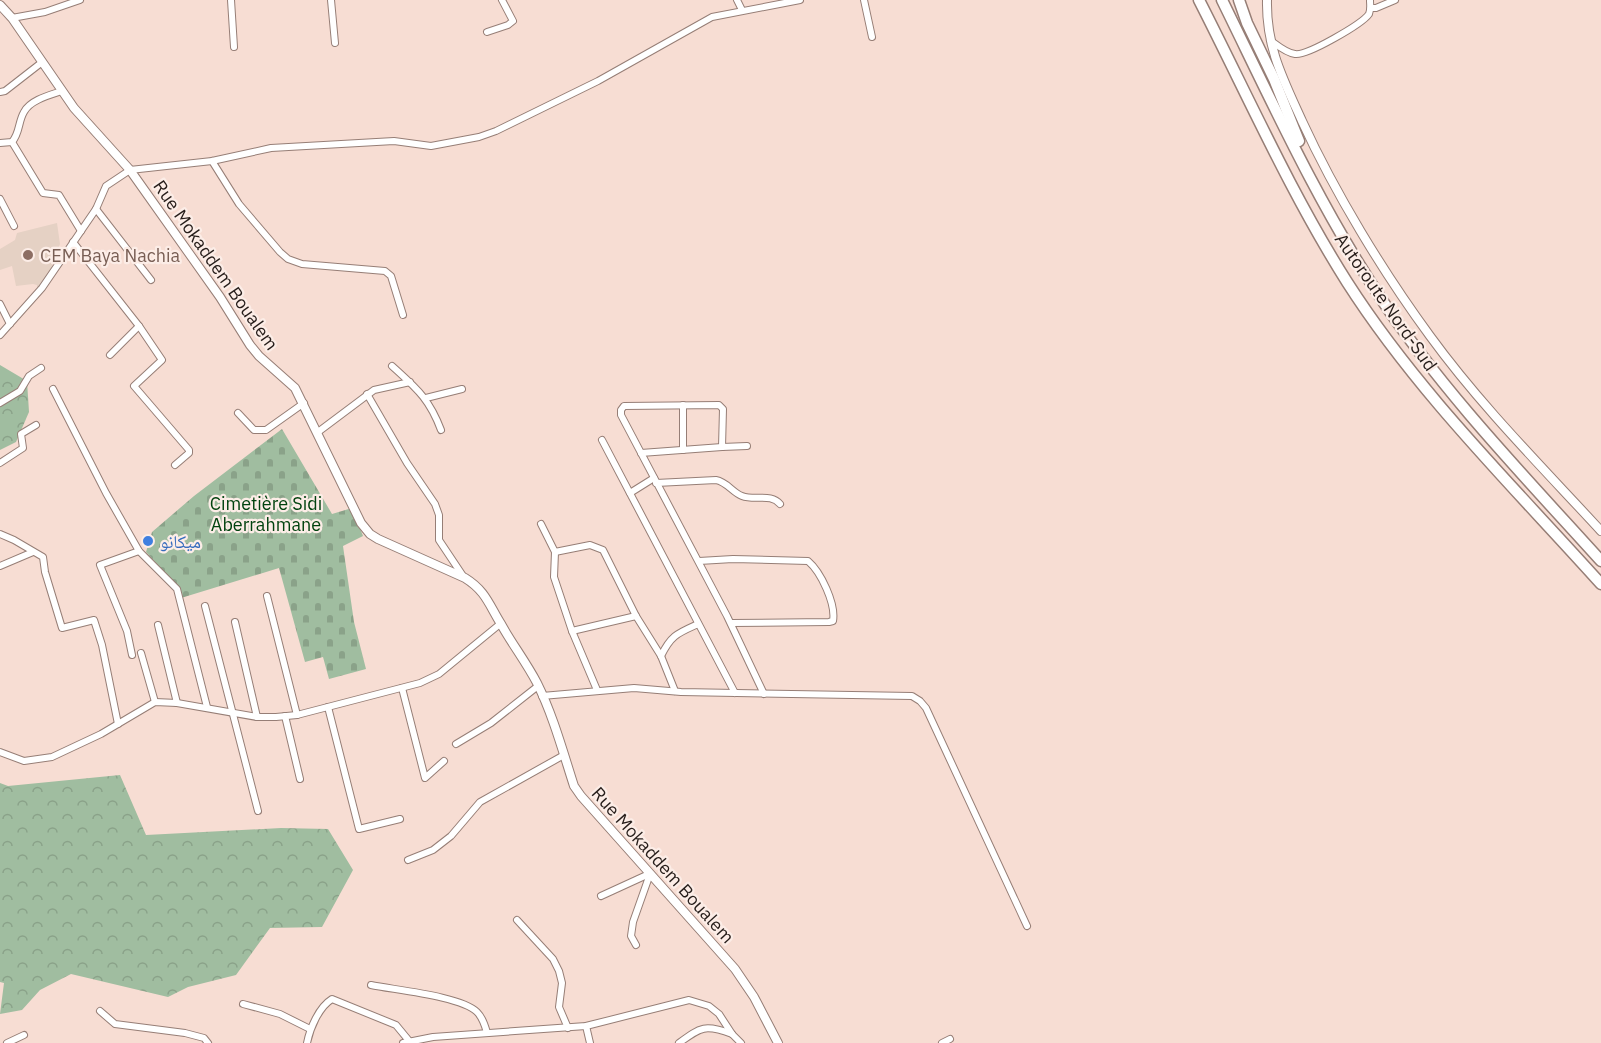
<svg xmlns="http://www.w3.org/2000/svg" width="1601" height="1043" font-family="'IBM Plex Sans','Noto Naskh Arabic',sans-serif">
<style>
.education{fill:#e5d1c4}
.forest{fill:url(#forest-crowns)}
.cemetery{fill:url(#cemetery-stones)}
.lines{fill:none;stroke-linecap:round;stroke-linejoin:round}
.minor-casing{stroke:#967e76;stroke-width:8}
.tertiary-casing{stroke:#967e76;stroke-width:10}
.secondary-casing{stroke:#967e76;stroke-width:10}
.motorway-casing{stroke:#967e76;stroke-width:13}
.minor{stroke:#fff;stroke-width:6}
.tertiary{stroke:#fff;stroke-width:8}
.secondary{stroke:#fff;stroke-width:8}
.motorway{stroke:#fff;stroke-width:10}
.education-dot{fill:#8d6e63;stroke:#fcede7;stroke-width:2}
.shop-dot{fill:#3f7fe0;stroke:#fcede7;stroke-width:2}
.labels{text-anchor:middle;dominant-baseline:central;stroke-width:4.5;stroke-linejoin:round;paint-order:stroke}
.education-label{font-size:18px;fill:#785e54;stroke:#fcede7;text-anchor:start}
.street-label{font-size:18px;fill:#261d1a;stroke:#fcede7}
.park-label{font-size:18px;fill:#00420e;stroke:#fcede7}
.shop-label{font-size:18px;fill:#366cbe;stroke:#fcede7;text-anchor:start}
</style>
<defs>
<pattern id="forest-crowns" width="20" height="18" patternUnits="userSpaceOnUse" patternTransform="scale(1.5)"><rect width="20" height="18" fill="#a0bda0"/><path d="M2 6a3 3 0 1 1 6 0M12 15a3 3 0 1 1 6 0" fill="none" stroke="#8aa289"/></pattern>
<pattern id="cemetery-stones" width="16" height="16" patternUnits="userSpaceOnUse" patternTransform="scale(1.5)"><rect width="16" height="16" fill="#a0bda0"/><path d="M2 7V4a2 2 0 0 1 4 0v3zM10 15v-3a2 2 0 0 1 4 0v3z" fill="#8aa289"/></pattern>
</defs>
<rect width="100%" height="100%" fill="#f7ddd3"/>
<path class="education" d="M57,223L60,244L49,274L37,288V285L33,284L16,286L12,266L0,270V249L15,240L17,233Z"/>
<g class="forest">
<path d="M0,365L27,381L29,412L16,442L0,450Z"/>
<path d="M120,775L146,835L281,828L328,829L353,870L322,927L270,928L236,975L188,987L168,997L71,974L40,990L22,1010L0,1014L4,983L0,982V783L8,786Z"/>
</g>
<path class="cemetery" d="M282,429L332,514L352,508L363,536L343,546L354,622L366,669L329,679L323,657L305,662L279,568L181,598L178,587L146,552L152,532L194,496Z"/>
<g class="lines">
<defs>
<g id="minor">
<path d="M231,0L234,47"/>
<path d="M331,0L335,43"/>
<path d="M737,0L742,10"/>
<path d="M864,0L872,37"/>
<path d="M1371,8H1376L1395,0"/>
<path d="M12,18L45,12L80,0"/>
<path d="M487,32L508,25L513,21L502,0"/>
<path d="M1270,40C1277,45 1286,53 1295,54C1307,56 1362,24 1369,14C1371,9 1370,5 1370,0"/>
<path d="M0,92L5,91L41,63"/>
<path d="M12,142L43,193L59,195L81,231"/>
<path d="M0,143L12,142C20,133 18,122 24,112C30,100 50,95 62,91"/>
<path d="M212,161L239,204L280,252L288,259L302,264L385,271L391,276L403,315"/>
<path d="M0,199L14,226"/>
<path d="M96,209L151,280"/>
<path d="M73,242L139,326L162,360L134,386L189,450V453L175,465"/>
<path d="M0,304L10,324"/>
<path d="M0,335L42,288L96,209L106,186L130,170L212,161L271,148L394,141L431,146L479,137L496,131L598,81L712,17L800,0"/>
<path d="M110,355L139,326"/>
<path d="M392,366C416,388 429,398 441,430"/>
<path d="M53,389L106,493L139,551L177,589L207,707"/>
<path d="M367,394L407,463L435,504L439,515V540L463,576"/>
<path d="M426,398L462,389"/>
<path d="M0,403L20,391L29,376L41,368"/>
<path d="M683,405V450"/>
<path d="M238,413L254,430H266L304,403"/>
<path d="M318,432L374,390L410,382"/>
<path d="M602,440L735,693"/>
<path d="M747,446L722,447L723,409L719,405L624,406L621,410V415L727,616L764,694"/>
<path d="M641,453L722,447"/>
<path d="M0,463L23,448L21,434L36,425"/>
<path d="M656,483L716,480C727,482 732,492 742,496C755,501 771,493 780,504"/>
<path d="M630,493L654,478"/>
<path d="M541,524L555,552L590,545L603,550L636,616L661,656L675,691"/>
<path d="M0,534L14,540L43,557L45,572L62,628L94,620L102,645L118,724"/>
<path d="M555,552L554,577L572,631L597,690"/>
<path d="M699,561L733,559L808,561C821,572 836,604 833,621L829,622L731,623"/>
<path d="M0,566L33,552"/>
<path d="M267,596L297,715"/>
<path d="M205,606L258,811"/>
<path d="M235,622L257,717"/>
<path d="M158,625L177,703"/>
<path d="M572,631L636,616"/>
<path d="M141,653L155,702"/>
<path d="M132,655L127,631L100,565L139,551"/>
<path d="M661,656C671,635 678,633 698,624"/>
<path d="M402,688L425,778L444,761"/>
<path d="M542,696L634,688L681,692L912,696L920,701L926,708L1027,926"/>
<path d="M328,707L359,829L400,819"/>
<path d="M285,716L300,779"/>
<path d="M456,744L491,723L538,686"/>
<path d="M0,752L24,761L52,757L101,734L155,702L177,703L257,717H276L297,715L420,683L439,674L500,624"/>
<path d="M408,860L433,850L451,836L480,802L564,755"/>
<path d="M601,896L649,874"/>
<path d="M517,920L553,959L559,971L562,983L559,1007L568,1028"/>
<path d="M636,945L631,936L633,922L650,874"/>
<path d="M371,985C395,990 461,996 477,1012C483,1018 485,1025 487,1033"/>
<path d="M243,1004L280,1014L310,1029"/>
<path d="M100,1011L115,1024L185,1033L204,1038L208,1043"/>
<path d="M586,1026L590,1043"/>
<path d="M7,1043L24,1035"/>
<path d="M307,1043C310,1028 319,1007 332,999L396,1025L410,1042"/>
<path d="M403,1043L433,1037L586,1026L689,1000L709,1006L719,1014L732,1034L741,1043"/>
<path d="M679,1043C701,1027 705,1024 732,1034"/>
<path d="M942,1043L950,1039"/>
</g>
<path id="tertiary" d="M0,5L12,18L74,108L130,170L220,297L250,345L259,356L295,388L361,523L370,534L378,539L465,578C486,591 489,605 501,624C512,644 526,662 537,683C553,715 563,752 574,786L581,796L735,969L754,997L778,1043"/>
<path id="secondary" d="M1267,0C1266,47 1283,79 1302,121C1335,193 1383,272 1430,336C1481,406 1543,468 1601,531"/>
<g id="motorway">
<path d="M1199,0C1247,94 1290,192 1347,282C1418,393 1513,486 1601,584"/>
<path d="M1222,0C1272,102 1319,206 1382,300C1444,393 1526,478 1601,561"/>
<path d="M1239,0L1247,23L1274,79L1299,141"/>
</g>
</defs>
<use href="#minor" class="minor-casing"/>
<use href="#tertiary" class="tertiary-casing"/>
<use href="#secondary" class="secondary-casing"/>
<use href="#motorway" class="motorway-casing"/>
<use href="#minor" class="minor"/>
<use href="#tertiary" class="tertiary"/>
<use href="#secondary" class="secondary"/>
<use href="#motorway" class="motorway"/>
</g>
<circle class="education-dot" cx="28" cy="255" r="6"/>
<circle class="shop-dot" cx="148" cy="541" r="6"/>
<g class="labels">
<g class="education-label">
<text x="40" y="255">CEM Baya Nachia</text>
</g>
<g class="street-label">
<text transform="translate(216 265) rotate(55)">Rue Mokaddem Boualem</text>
<text transform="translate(1386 302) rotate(55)">Autoroute Nord-Sud</text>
<text transform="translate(663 865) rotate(48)">Rue Mokaddem Boualem</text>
</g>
<g class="park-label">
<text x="266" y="503">Cimetière Sidi<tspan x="266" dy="21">Aberrahmane</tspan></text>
</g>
<g class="shop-label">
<text x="160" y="541">ميكانو</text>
</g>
</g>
</svg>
